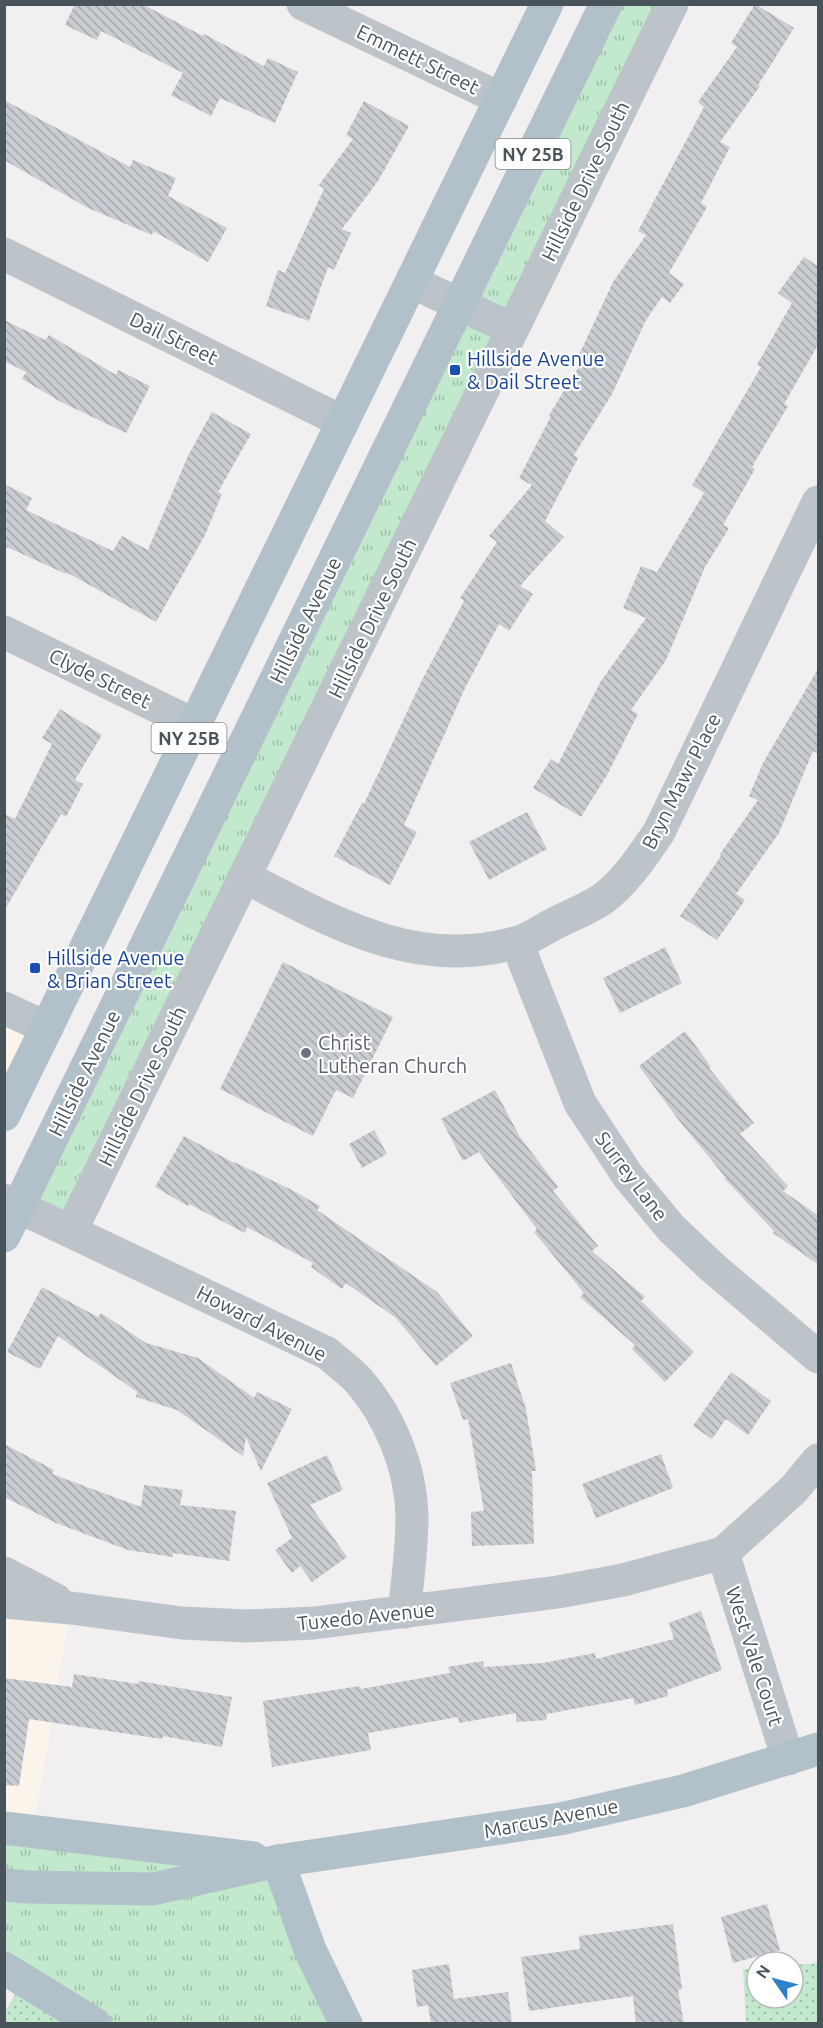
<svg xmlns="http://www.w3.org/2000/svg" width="823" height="2028" font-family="Ubuntu,sans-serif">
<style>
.commercial{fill:#faf4ea}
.grass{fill:url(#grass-tufts)}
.park{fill:url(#park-dots)}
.building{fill:url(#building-back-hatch)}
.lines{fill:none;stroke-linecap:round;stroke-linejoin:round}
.minor{stroke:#bcc4ca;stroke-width:33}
.major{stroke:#b2c0ca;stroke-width:33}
.transit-dot{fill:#1a4fb4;stroke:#fff;stroke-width:2}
.worship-dot{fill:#6b7280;stroke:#fff;stroke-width:2}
.labels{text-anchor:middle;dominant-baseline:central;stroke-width:4.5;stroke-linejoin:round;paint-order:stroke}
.shield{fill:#fff;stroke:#80878c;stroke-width:1.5}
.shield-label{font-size:18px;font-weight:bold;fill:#49535a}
.street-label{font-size:20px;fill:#49535a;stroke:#fff}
.transit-label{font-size:20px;fill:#164399;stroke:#fff;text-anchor:start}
.worship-label{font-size:20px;fill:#5b616d;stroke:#fff;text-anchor:start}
</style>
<defs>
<pattern id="grass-tufts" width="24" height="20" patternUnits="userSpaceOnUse" patternTransform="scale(1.5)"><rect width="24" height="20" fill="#c2e9ce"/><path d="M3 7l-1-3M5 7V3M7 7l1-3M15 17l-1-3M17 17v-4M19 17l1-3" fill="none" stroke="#a0bfaa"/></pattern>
<pattern id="park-dots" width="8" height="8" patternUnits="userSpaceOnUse" patternTransform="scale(1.5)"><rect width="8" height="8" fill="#c2e9ce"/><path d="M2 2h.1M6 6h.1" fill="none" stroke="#a0bfaa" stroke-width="1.8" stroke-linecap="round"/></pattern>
<pattern id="building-back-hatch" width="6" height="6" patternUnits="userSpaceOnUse" patternTransform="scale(1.5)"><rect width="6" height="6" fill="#c9ccd1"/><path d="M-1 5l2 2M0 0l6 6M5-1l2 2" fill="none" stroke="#a5a8ad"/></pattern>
</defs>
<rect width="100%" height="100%" fill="#f1efef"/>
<g class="commercial">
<path d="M5,1008L47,1028L5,1115Z"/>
<path d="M5,1602L71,1608L33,1831L5,1828Z"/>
</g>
<g class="grass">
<path d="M606,5H672L71,1231L19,1207Z"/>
<path d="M5,1828L278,1861L346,2023H95L5,1968Z"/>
</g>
<g class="park">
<path d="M818,1963V2023H746L743,1969L757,1968V1998H793V1965Z"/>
<path d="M23,1980L95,2024H5V2012Z"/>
</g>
<g class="building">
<path d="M75,4H142L203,36L204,34L264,66L268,58L298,72L275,123L220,98L211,116L171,95L183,73L101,31L97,40L65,25Z"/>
<path d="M755,4L794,28L758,85L760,86L720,142L730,147L701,203L707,207L669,273L684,284L670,303L662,297L646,320L612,394L574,455L578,458L545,521L564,537L520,586L533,594L509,631L499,624L466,686L404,825L417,832L390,885L334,856L362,803L364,804L421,682L464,601L460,598L497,542L489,536L532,485L519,478L551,416L549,415L585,357L579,355L613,282L646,235L638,231L704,107L698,102L737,47L731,43Z"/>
<path d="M4,100L130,167L133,160L176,178L168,196L227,228L208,262L153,231L152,235L88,208L4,160Z"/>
<path d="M364,101L409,126L378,181L342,229L351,233L334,270L328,267L309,321L266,306L278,270L285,273L324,189L319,185L353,139L346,135Z"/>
<path d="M804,257L819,267V343L784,404L788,406L752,467L755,469L723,525L729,528L705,567L666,660L631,710L638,714L607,775L581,817L533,788L551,759L558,764L601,681L646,618L623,608L641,566L657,572L704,493L692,485L761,367L757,365L792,303L778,293Z"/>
<path d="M4,320L45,340L49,335L116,375L118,370L150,386L126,433L61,402L22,379L26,372L4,361Z"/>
<path d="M212,412L251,434L218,492L222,494L205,535L156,622L66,572V574L7,547L4,553V484L32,498L26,510L113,551L122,536L148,550L188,456Z"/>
<path d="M819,667V754L813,751L779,833L736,894L745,900L717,940L680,916L721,856L720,854L758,800L749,796L763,763Z"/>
<path d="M60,709L102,735L75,780L83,784L66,817L61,814L4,911V814L15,819L52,744L42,738Z"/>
<path d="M527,812L547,849L489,880L469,842Z"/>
<path d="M665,947L682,983L620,1013L603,978Z"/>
<path d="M283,962L393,1017L353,1098L336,1090L313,1136L220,1089Z"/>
<path d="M685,1031L711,1067L709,1068L754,1123L740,1134L788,1186L783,1191L819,1216V1265L773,1233L774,1231L725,1179L726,1178L677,1118L639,1066Z"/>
<path d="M495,1090L520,1137L558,1187L553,1191L598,1246L592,1251L645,1297L641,1301L694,1352L665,1382L632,1349L635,1345L580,1297L584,1293L534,1232L537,1229L479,1152L463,1161L441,1119Z"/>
<path d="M374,1130L387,1154L362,1168L349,1144Z"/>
<path d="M184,1136L234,1163V1162L290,1189L320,1206L317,1210L437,1292L473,1336L436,1366L396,1318L346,1283L342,1289L311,1267L313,1263L247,1227L245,1233L189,1204L188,1206L155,1187Z"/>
<path d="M42,1287L98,1317L101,1313L146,1343L198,1358L254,1398L257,1392L292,1409L261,1471L246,1437L243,1456L177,1410L136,1397L137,1392L58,1336L40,1369L7,1352Z"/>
<path d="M511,1363L526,1409L536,1471H532L534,1544L472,1546L471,1512L484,1511L468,1419L463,1420L450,1383Z"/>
<path d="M731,1372L771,1401L748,1435L726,1419L712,1439L693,1426Z"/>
<path d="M4,1444L54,1470L52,1474L141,1507L144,1485L183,1490L180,1505L236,1511L229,1561L173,1553V1557L128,1550L56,1523L4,1497Z"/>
<path d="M661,1454L673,1488L596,1518L582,1484Z"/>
<path d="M327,1455L343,1490L310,1505L347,1557L312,1582L300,1566L292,1573L275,1550L292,1538L267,1483Z"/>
<path d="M701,1611L722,1670L667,1690L668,1696L635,1705L633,1698L546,1714L547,1720L516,1722V1713L459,1723L458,1717L368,1733L371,1750L272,1767L263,1701L360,1686L361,1689L450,1673L448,1667L483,1661L484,1667L543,1663L595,1653L596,1659L674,1639L669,1623Z"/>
<path d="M74,1674L138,1684L139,1681L232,1697L222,1747L163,1736L162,1739L29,1719L19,1786L4,1785V1678L72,1687Z"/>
<path d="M767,1904L780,1950L733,1963L721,1917Z"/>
<path d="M673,1924L682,1989L678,1990L684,2024H636L633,1996L529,2011L521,1957L580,1949L579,1936Z"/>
<path d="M449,1964L454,1999L508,1992L512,2024H431L428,2005L417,2007L412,1970Z"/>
</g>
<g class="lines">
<g class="minor">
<path d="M303,4L501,99"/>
<path d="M4,254L343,422"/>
<path d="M412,282L512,329"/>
<path d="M4,632L195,725"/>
<path d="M245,877C330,921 415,971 515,943C529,940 543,929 556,923C571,915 590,908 604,898C627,880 643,855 659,832L818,502"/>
<path d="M517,943L580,1103L628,1176L671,1228L712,1267L818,1357"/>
<path d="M4,1008L47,1028"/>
<path d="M4,1200L327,1353C337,1362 349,1370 358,1380C390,1416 411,1468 412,1516C412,1548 408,1580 404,1612"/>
<path d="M71,1231L672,4"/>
<path d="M723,1553L788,1759"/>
<path d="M4,1573L56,1600"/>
<path d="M4,1602L71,1608L182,1623L247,1626L314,1623L558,1592L623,1580L723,1553L793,1490L818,1460"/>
</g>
<g class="major">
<path d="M4,1115L547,4"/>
<path d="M4,1236L606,4"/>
<path d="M4,1828L253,1858"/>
<path d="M278,1861L310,1950L346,2024"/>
<path d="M4,1885L29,1887L153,1889L278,1861L560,1819L683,1791L818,1749"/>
<path d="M4,1968L95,2024"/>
</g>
</g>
<g class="transit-dot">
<rect x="449" y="364" width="12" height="12" rx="3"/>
<rect x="29" y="962" width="12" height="12" rx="3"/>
</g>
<circle class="worship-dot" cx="306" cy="1053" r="6"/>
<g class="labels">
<g class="shield">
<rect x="495.5" y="139" width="75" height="30" rx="4.5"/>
<rect x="151.5" y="723" width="75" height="30" rx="4.5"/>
</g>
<g class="shield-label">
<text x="533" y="154">NY 25B</text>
<text x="189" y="738">NY 25B</text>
</g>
<g class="street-label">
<text transform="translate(418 59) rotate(26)">Emmett Street</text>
<text transform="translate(585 181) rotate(-64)">Hillside Drive South</text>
<text transform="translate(174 338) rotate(26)">Dail Street</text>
<text transform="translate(372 618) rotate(-64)">Hillside Drive South</text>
<text transform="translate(305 620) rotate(-64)">Hillside Avenue</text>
<text transform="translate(100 678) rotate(26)">Clyde Street</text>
<text transform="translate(681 781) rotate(-63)">Bryn Mawr Place</text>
<text transform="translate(84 1073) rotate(-64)">Hillside Avenue</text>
<text transform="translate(142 1086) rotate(-64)">Hillside Drive South</text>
<text transform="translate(632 1176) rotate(53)">Surrey Lane</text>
<text transform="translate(262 1323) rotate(27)">Howard Avenue</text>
<text transform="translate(366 1616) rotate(-6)">Tuxedo Avenue</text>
<text transform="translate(755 1656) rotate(72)">West Vale Court</text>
<text transform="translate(551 1818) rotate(-11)">Marcus Avenue</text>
</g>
<g class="transit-label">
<text x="467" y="358">Hillside Avenue<tspan x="467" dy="23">&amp; Dail Street</tspan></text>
<text x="47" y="957">Hillside Avenue<tspan x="47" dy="23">&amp; Brian Street</tspan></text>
</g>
<g class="worship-label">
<text x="318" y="1042">Christ<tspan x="318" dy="23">Lutheran Church</tspan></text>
</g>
</g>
<rect width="823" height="2028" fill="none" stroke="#49535a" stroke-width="12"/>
<g transform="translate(775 1980) rotate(305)"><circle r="28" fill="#ffffff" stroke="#b6babd" stroke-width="1.5"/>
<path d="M0-4.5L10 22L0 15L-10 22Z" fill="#2f80cb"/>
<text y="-9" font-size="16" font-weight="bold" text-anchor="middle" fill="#49535a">N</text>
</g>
</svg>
